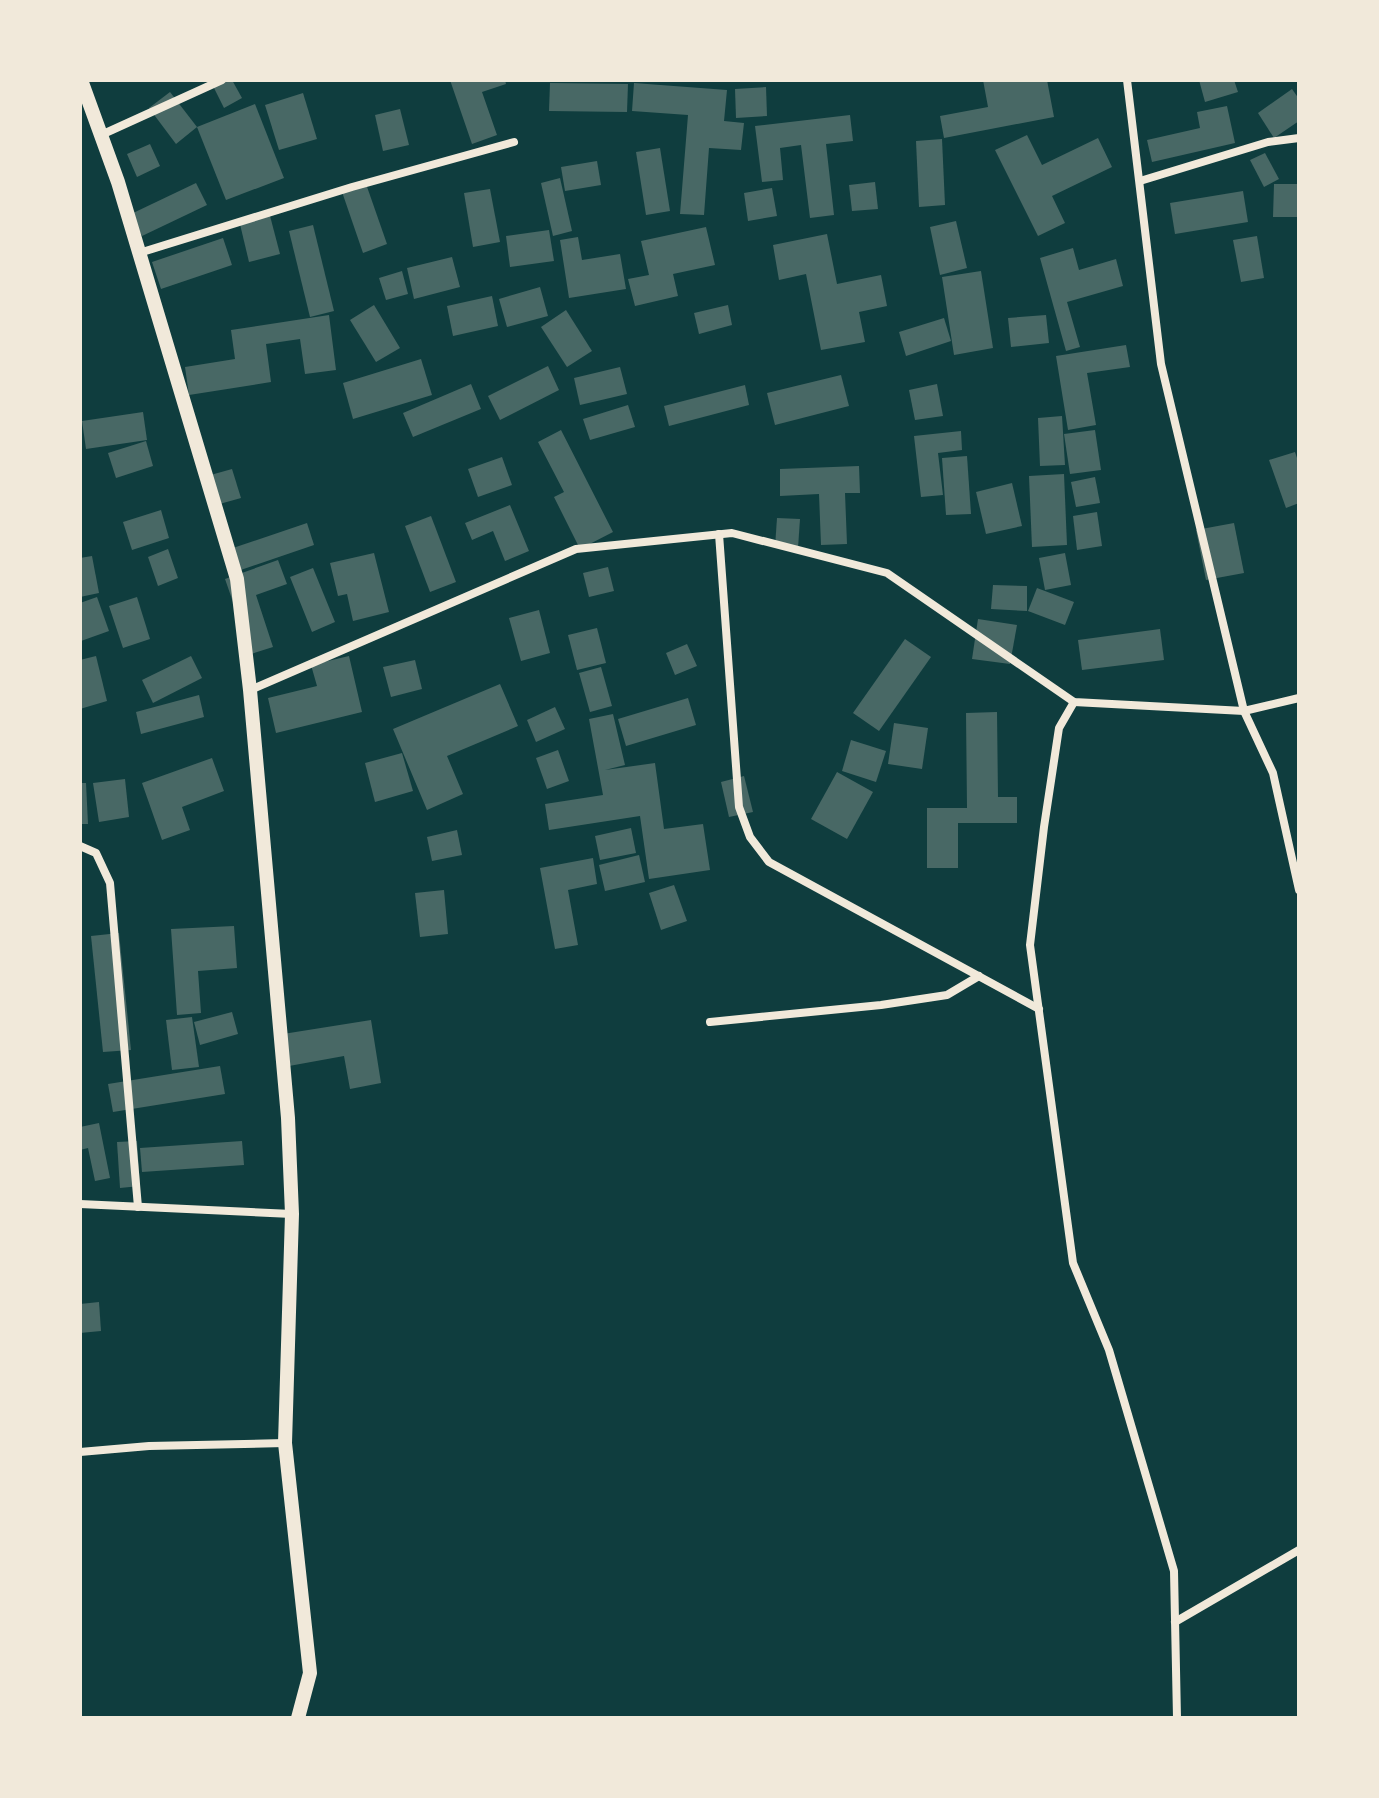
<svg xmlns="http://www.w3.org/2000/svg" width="1379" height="1798" font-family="Arial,sans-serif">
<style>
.building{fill:#486865}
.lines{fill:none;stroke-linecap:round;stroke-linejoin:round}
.minor{stroke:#f1e9da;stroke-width:8}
.tertiary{stroke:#f1e9da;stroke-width:14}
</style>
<rect width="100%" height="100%" fill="#0f3d3e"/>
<g class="building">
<path d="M210,80H232L242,98L224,108Z"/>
<path d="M450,80H505L506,84L482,92L497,135L472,144Z"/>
<path d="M983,80H1047L1054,117L944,138L940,116L988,107Z"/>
<path d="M1199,80H1234L1238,92L1205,102Z"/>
<path d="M550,83L628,84L627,112L549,111Z"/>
<path d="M634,83L727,90L724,121L744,123L741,150L709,148L704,215L680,214L688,115L632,111Z"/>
<path d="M766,87L767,116L736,118L735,89Z"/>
<path d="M1292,89L1299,99V121L1274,138L1258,113Z"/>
<path d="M170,92L197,127L176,144L149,108Z"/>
<path d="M303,93L317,139L279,150L265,105Z"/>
<path d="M255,104L284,178L226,200L197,127Z"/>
<path d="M1227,106L1235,143L1152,162L1147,140L1200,128L1197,112Z"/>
<path d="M400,109L409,145L383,151L375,115Z"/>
<path d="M850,115L853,141L826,144L834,215L810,218L801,145L780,148L783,180L762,182L755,126Z"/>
<path d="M1027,135L1042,165L1098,138L1112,167L1052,196L1065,223L1038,236L995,150Z"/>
<path d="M942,139L945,205L919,207L916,141Z"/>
<path d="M150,144L160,166L137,177L127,154Z"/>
<path d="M660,148L670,211L646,215L636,152Z"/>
<path d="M1265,153L1279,179L1264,187L1250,160Z"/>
<path d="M597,161L601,185L565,191L561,167Z"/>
<path d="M560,178L572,231L553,236L541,183Z"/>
<path d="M365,181L387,244L363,253L341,189Z"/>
<path d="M875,182L878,209L852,211L849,185Z"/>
<path d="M196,183L207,205L142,236L131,214Z"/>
<path d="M1274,184H1299V217H1273Z"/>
<path d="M772,188L777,216L748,221L744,193Z"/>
<path d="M490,189L500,242L473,247L464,193Z"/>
<path d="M1243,191L1248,222L1175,234L1170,203Z"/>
<path d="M269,212L280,254L249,262L239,220Z"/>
<path d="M956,221L967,268L940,275L930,227Z"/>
<path d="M313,225L334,311L310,317L289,231Z"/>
<path d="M706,227L715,265L673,274L678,296L635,306L628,279L649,275L641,241Z"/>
<path d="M549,230L554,261L510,267L506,236Z"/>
<path d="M827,234L837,284L881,275L887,306L859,312L865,342L821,350L806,274L779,280L773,245Z"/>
<path d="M1257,236L1264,278L1241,282L1233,240Z"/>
<path d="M578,237L582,260L620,254L626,289L569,298L560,240Z"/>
<path d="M223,238L232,265L161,289L152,262Z"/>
<path d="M1073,248L1079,270L1116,259L1123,286L1067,302L1080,347L1066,351L1040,258Z"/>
<path d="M452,257L460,287L414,299L407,268Z"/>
<path d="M402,271L408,294L386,300L379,278Z"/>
<path d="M981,271L993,348L954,355L942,277Z"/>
<path d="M540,287L548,316L507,327L499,299Z"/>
<path d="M492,296L498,326L453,336L447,306Z"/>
<path d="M374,305L400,348L376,362L350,320Z"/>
<path d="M728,305L732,325L699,334L694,313Z"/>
<path d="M566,310L592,351L567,367L541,327Z"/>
<path d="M329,315L336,370L305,374L300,339L266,344L271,382L189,395L185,367L235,359L231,330Z"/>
<path d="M1046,315L1049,343L1011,347L1008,318Z"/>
<path d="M944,318L951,341L906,356L899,332Z"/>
<path d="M1126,345L1130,367L1087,373L1096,425L1068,430L1056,356Z"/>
<path d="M421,359L432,395L353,419L343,383Z"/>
<path d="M548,366L559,390L500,420L488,396Z"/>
<path d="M620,367L627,394L580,405L574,378Z"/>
<path d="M841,375L849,406L775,425L767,393Z"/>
<path d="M471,384L481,409L413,437L403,413Z"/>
<path d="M937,384L943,416L915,420L909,390Z"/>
<path d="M745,385L749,405L669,426L664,406Z"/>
<path d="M628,405L635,427L590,440L583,419Z"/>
<path d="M143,412L147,440L86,449L82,421Z"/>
<path d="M1062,416L1065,465L1040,466L1038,418Z"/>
<path d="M561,430L613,532L580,549L554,497L564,492L538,442Z"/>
<path d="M1095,430L1101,470L1070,474L1064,434Z"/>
<path d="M961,431L962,450L938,453L943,495L921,497L914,436Z"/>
<path d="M146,441L153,466L116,478L108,453Z"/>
<path d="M1295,452L1299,464V503L1286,508L1269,460Z"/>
<path d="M967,456L971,514L946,515L942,458Z"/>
<path d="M502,457L512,485L478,497L468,469Z"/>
<path d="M859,466L860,493H845L847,544L821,545L819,494L780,496V469Z"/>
<path d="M232,469L241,498L216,505L207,476Z"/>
<path d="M1064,474L1067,545L1032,547L1029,476Z"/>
<path d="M1095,477L1100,503L1076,507L1071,482Z"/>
<path d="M1012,483L1022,526L986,534L976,492Z"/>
<path d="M510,505L529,551L505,561L493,531L472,540L465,523Z"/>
<path d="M161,510L169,538L132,550L123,522Z"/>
<path d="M1097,512L1102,546L1077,550L1073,516Z"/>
<path d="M431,516L456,582L430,592L405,526Z"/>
<path d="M777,518L800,519L798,548L775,547Z"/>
<path d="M307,523L314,545L232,573L224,551Z"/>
<path d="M1234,523L1244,573L1206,580L1196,530Z"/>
<path d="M168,549L178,578L158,586L148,557Z"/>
<path d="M374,553L389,612L353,621L347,594L338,596L330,563Z"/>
<path d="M1065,553L1071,585L1045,590L1039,558Z"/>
<path d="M92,556L99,593L80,597V558Z"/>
<path d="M278,560L287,584L256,595L273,647L251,654L225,579Z"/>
<path d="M608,567L614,591L589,597L583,573Z"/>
<path d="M313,568L335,622L312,632L290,577Z"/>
<path d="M993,585L1027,586V611L991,609Z"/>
<path d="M1037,588L1074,602L1065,625L1028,611Z"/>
<path d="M97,597L109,631L81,641L80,603Z"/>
<path d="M137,597L150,639L123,648L109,606Z"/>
<path d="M539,610L550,653L521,661L509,618Z"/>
<path d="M978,619L1017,625L1010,664L972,659Z"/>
<path d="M597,628L606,663L577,670L568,635Z"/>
<path d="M1160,629L1164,660L1082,670L1078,640Z"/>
<path d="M905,639L931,657L879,731L853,713Z"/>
<path d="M687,644L697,666L675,675L666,653Z"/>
<path d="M96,656L107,701L80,709V660Z"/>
<path d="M191,656L202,678L153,703L142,680Z"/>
<path d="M349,656L362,712L276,733L268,698L317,686L311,665Z"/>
<path d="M415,660L422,689L391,697L383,667Z"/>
<path d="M601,667L612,706L590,712L579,673Z"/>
<path d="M500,684L518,726L447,756L463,794L427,810L393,729Z"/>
<path d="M199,695L204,717L141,734L136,712Z"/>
<path d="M688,698L696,725L626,746L618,719Z"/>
<path d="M555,707L565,729L536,742L527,720Z"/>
<path d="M997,712L998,797H1017V823H958V868H927V808H967L966,713Z"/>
<path d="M613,714L625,765L605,770L655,763L664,829L703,824L710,870L649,879L640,816L549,830L545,804L603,795L589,719Z"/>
<path d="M894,723L928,728L922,769L888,764Z"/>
<path d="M851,740L886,751L876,782L842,771Z"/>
<path d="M558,750L569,781L547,789L536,758Z"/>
<path d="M402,753L413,791L375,802L365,763Z"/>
<path d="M212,758L224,791L182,807L190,830L162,840L142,783Z"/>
<path d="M837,772L873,792L847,839L811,819Z"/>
<path d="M744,776L753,812L729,817L721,782Z"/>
<path d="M125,779L129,817L99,822L93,783Z"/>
<path d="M80,783H86L88,824H80Z"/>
<path d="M631,828L636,853L600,860L595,836Z"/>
<path d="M457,830L462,855L432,861L427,837Z"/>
<path d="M639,855L645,882L605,891L599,865Z"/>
<path d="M593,858L597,884L568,890L578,945L555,949L540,868Z"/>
<path d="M674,885L687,921L661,930L649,893Z"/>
<path d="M444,890L448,934L420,937L415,893Z"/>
<path d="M234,926L237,968L198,971L201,1013L177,1015L171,929Z"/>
<path d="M119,933L131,1050L103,1052L91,936Z"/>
<path d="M232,1012L238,1034L200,1045L194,1022Z"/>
<path d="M192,1017L199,1067L172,1070L166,1020Z"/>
<path d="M371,1020L381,1083L350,1089L344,1056L289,1066L283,1034Z"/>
<path d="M220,1066L225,1094L113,1112L108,1084Z"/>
<path d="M99,1123L110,1178L95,1181L88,1148L80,1150V1127Z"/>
<path d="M137,1141L140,1186L120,1188L117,1142Z"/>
<path d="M242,1141L244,1165L142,1172L140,1148Z"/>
<path d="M99,1302L101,1331L80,1333V1304Z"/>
</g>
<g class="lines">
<g class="minor">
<path d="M1127,80L1161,364L1244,711L1273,773L1299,890"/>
<path d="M101,135L222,80"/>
<path d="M1140,181L1268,142L1299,138"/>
<path d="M139,253L352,187L514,142"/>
<path d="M719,534L739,807L750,837L769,862L1039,1009"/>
<path d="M250,690L576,549L732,533L887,573L1074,702L1244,711L1299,698"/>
<path d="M1074,702L1059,728L1044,827L1030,945L1073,1263L1109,1350L1174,1571L1177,1718"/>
<path d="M80,846L96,853L110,883L138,1207"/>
<path d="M710,1022L881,1005L947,995L979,976"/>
<path d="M80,1204L292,1214"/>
<path d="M80,1452L149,1446L285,1443"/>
<path d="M1175,1622L1299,1550"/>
</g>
<path class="tertiary" d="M81,80L118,182L237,579L250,690L288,1118L292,1214L285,1443L310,1673L298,1718"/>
</g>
<rect width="1379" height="1798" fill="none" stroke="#f1e9da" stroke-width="164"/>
</svg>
